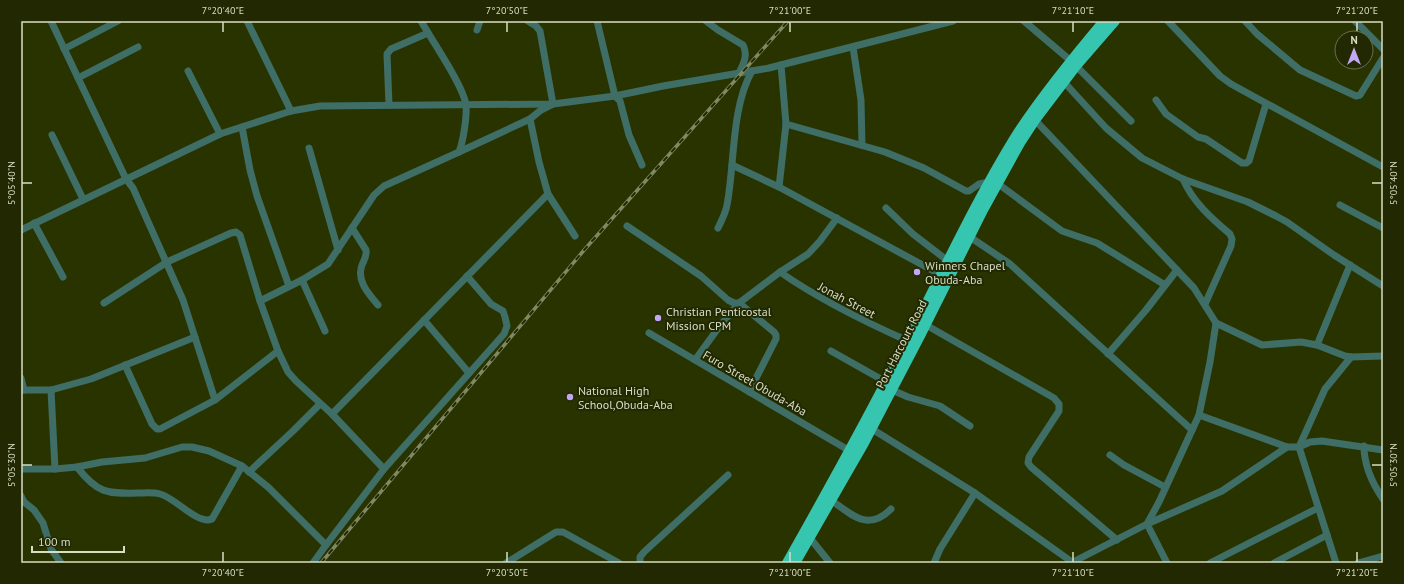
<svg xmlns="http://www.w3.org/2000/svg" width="1404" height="584" font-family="'PT Sans',sans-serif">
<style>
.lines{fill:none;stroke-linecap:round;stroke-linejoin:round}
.minor{stroke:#3e6e65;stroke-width:7}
.highway{stroke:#36c6b0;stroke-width:10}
.rail-casing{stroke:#818963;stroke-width:3.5}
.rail{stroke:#212802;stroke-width:2;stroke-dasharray:6;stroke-linecap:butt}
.ticks{fill:none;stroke:#d7dec4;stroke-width:1.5}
.poi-dot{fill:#c2a8f2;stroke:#212802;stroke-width:1.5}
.labels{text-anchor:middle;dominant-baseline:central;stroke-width:4;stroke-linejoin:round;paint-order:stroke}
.poi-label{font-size:12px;fill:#d7dec4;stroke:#212802;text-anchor:start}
.street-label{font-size:12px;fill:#d7dec4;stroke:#212802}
.neatline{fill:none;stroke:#d7dec4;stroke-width:1.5}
.ticks-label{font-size:10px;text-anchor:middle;fill:#d7dec4}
</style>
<rect width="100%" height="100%" fill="#293300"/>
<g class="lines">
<g class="minor">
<path d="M51,21L126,179L133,188L183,300L215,400"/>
<path d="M247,21L291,111"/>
<path d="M597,21L615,96L620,101L629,135L642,165"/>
<path d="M706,21L718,30L743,45C748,55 744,63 739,73"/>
<path d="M1024,21L1071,61"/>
<path d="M1168,21L1220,76L1231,84L1383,167"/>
<path d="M1245,21L1257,34L1300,70L1356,96L1360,95L1383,58"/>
<path d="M1355,21L1383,49"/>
<path d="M477,30L480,21"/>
<path d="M853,47L861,100L862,145"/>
<path d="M64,49L118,21"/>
<path d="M1076,66L1131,121"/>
<path d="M188,71L220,134"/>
<path d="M78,78L138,47"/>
<path d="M1064,82L1106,128L1142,158L1183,179L1248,202L1276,216L1287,222L1334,255L1383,286"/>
<path d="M1156,100L1166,114L1198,137L1206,139L1242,163H1246L1249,161L1266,104"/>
<path d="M389,105L387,54L391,49L428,33"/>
<path d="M530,119L539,162L548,194L575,236"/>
<path d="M1035,120L1194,288L1216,323L1262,345L1301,342L1317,345L1345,356L1351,357L1383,356"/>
<path d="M786,124L885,152L924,168L966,191H969L979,184L984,183L988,185"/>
<path d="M242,127L250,170L257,196L289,286"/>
<path d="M52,135L83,199"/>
<path d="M309,148L338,250"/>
<path d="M459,152L530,119L541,110L553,104L540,31L536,26L528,21"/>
<path d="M732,165L779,187L941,275"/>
<path d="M1183,179C1192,201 1212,219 1230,234L1232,239L1231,246L1205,304"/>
<path d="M997,183L1062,231L1097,243L1165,285"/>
<path d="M779,187L786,124L781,65"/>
<path d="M1340,205L1383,228"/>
<path d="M886,208L913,234L948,261"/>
<path d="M34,223L63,277"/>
<path d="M627,226L701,276L728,300L734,303H739L774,332L776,335V339L749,392"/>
<path d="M352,228L366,250C367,256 364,260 362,265C356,281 369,294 378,305"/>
<path d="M718,228C722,220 726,212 727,205C735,163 731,108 752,71"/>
<path d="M21,230L220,134L291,111L320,106L553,104L615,96L663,86L769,68L953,21"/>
<path d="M970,237L1010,264L1192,430"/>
<path d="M780,272C820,300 863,321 908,341"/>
<path d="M302,280L325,331"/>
<path d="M260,301L302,280L328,264L374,195L384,186L459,152C463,142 467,117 466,106C465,88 431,39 421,21"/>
<path d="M104,303L167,262L231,233L236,232L240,235L260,301L278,351L215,400L160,429H157L152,424L125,365"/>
<path d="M424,320L469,373"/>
<path d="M926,325L1054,398L1059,404V411L1029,457L1028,463L1031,467L1117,540"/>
<path d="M649,333L850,451"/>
<path d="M1317,345L1350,265"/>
<path d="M278,351L288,372L296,381L332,414L384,469"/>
<path d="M831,351L886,382"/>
<path d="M1108,354L1146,310L1177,270"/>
<path d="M695,360L719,327L739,303L780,272L808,254L820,241L837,218"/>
<path d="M21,378L24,390"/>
<path d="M21,390H51L91,379L195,337"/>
<path d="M51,390L55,469"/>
<path d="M892,390L908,397L940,406L970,426"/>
<path d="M332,414L548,194"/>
<path d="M1199,415L1287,447H1299L1310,442L1322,441L1383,450"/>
<path d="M872,429L975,493L1072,562"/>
<path d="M1364,446C1364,466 1372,483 1383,499"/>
<path d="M1110,455L1124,465L1165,487"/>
<path d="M77,467C97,493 107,494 138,493C145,493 153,492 160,494C175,498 193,520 208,520L212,519L242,466"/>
<path d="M21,469H55L77,467L102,462L145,458L182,447H192L209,451L242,466L268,487L326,545L313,563"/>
<path d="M249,472L293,431L320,404"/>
<path d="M21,496L24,502L34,510L43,523L51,549L61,563"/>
<path d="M831,500C852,515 868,532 891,509"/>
<path d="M810,538L830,563"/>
<path d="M326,545L384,469L504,334L507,326L505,317L503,311L491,304L467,276"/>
<path d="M506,563L556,532H563L619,563"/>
<path d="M640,563V557L644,552L728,475"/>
<path d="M934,563L940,549L975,493"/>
<path d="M1071,563L1147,524L1159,502L1199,415L1210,362L1216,323"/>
<path d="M1167,563L1147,524L1222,491L1287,447"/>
<path d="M1210,563L1318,508"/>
<path d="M1274,563L1327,535"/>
<path d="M1336,563L1299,447L1325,389L1351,357"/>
<path d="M1358,563L1383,556"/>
</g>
<g class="highway">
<path d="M787,563C830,487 872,410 912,332C945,268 976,201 1014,139C1040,98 1072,59 1104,21"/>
<path d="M795,563L864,443L920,336L983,210L1020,143L1035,120L1076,66L1115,21"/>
</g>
<defs>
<path id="rail" d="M321,563L585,249L788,21"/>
</defs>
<use href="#rail" class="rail-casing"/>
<use href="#rail" class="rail"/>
</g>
<path class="ticks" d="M223,22V32M507,22V32M790,22V32M1073,22V32M1357,22V32M22,183H32M1372,183H1382M22,465H32M1372,465H1382M223,552V562M507,552V562M790,552V562M1073,552V562M1357,552V562"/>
<g class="poi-dot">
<circle cx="917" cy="272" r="4"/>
<circle cx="658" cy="318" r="4"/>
<circle cx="570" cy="397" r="4"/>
</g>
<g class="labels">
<g class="poi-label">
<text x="925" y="265">Winners Chapel<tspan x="925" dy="14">Obuda-Aba</tspan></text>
<text x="666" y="311">Christian Penticostal<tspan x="666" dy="14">Mission CPM</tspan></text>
<text x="578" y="390">National High<tspan x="578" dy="14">School,Obuda-Aba</tspan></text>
</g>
<g class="street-label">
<text transform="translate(847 300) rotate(28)">Jonah Street</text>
<text transform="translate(901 344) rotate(-63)">Port Harcourt Road</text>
<text transform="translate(755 383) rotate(30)">Furo Street Obuda-Aba</text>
</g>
</g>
<rect width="1404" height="584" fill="none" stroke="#212802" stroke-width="44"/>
<g transform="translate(1354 50)"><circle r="19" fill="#212802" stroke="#6a7150"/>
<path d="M0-3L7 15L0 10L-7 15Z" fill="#c2a8f2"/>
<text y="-6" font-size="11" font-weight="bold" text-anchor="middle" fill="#d7dec4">N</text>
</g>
<path d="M32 546v6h92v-6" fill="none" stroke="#d7dec4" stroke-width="2"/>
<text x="38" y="546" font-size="12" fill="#d7dec4" stroke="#212802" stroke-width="3" paint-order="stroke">100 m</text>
<rect x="22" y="22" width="1360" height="540" class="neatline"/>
<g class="ticks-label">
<text x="223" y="14">7°20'40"E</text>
<text x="507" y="14">7°20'50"E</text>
<text x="790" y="14">7°21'00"E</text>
<text x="1073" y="14">7°21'10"E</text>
<text x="1357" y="14">7°21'20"E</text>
<text transform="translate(11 183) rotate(-90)" y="4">5°05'40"N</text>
<text transform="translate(1393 183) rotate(-90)" y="4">5°05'40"N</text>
<text transform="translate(11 465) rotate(-90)" y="4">5°05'30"N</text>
<text transform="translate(1393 465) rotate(-90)" y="4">5°05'30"N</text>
<text x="223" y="576">7°20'40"E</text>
<text x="507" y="576">7°20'50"E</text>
<text x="790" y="576">7°21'00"E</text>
<text x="1073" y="576">7°21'10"E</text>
<text x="1357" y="576">7°21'20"E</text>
</g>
</svg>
